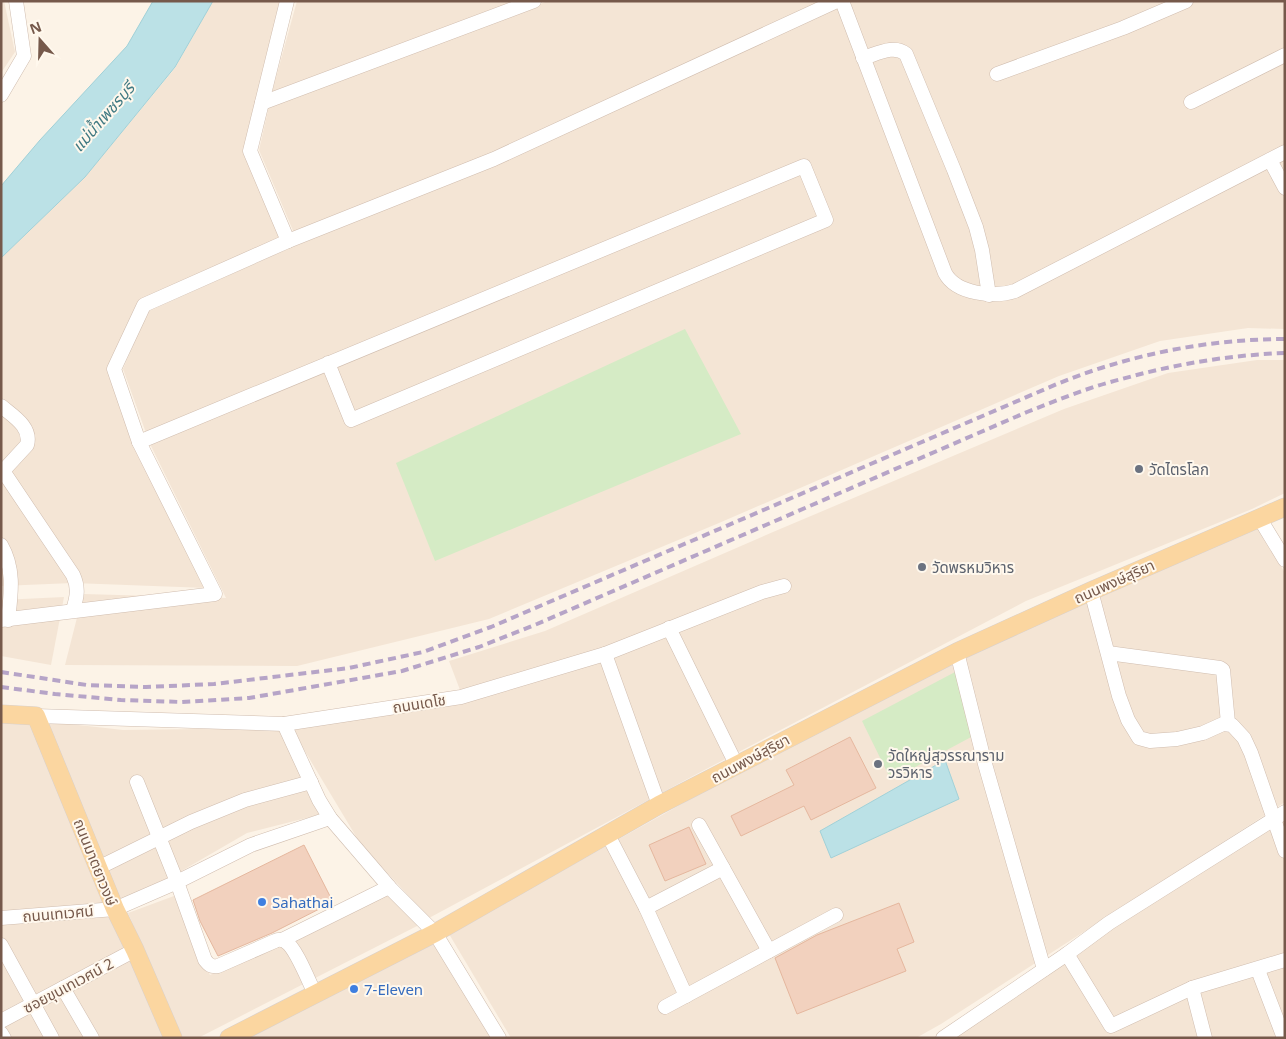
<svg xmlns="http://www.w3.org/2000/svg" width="1286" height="1039" font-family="'Noto Sans','Noto Sans Thai',sans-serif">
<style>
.residential{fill:#f4e5d5}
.green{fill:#d5ebc5}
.water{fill:#bbe1e6;stroke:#a1d1d8}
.building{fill:#f2d1be;stroke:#e5b79e}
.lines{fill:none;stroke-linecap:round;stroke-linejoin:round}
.minor-casing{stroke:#d0bdaf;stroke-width:15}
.major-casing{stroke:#d9d1cd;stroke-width:19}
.minor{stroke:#fff;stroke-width:14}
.major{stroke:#fbd6a0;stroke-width:18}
.rail{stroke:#b6a4c7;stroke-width:4;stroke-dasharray:8 5;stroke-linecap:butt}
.worship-dot{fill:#6b7280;stroke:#fff8ed;stroke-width:2}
.shop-dot{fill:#3f7fe0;stroke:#fff8ed;stroke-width:2}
.labels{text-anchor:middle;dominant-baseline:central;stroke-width:4;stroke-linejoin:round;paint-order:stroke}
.worship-label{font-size:15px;fill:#5b616d;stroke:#fff8ed;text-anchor:start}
.street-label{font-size:15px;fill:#76594b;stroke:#fff8ed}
.shop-label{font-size:15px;fill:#366cbe;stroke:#fff8ed;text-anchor:start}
.water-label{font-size:16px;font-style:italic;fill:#417a83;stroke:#fff8ed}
</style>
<rect width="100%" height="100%" fill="#fcf3e7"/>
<g class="residential">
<path d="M1,1H4L15,52L1,73Z"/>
<path d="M213,1H282L244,152L283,239L141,300L110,369L207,588L73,583L1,586V258L85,177L175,68Z"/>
<path d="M297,1H517L272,92Z"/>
<path d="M548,1H828L491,153L294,233L259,150L269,106Z"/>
<path d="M852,1H1285V329L1248,328L1160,341L1059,376L719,523L489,619L297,666L65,665L83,594L226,598L150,444L123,369L147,312L288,249L492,165Z"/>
<path d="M1257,360H1285V493L1252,509L1026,601L693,776L429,918L360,843L291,728L465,703L449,661L545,631L773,532L1064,409L1168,373Z"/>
<path d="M1257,526L1285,573V802L941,1024L916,1038H511L449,934L705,791L968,654Z"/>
<path d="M64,597L51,665L1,656V600Z"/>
<path d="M1,716L31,721L109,907L1,913Z"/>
<path d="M43,721L123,730L278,728L322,814L247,833L121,906Z"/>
<path d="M1285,820V1038H952L1115,927Z"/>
<path d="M389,893L419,925L198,1038H183L128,913L174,896L210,975Z"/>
<path d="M114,915L167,1038H1V925Z"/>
<path d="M433,943L491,1038H244Z"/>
</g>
<g class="green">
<path d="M685,329L741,434L435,561L396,463Z"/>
<path d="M957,671L973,736L891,780L862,721Z"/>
</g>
<g class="water">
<path d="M153,1H213L175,67L85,177L1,258V186L40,140L127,46Z"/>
<path d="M945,760L959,799L831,858L820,831Z"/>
</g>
<g class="building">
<path d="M850,737L876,788L811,820L804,806L741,836L731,816L794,785L786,770Z"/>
<path d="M689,827L706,864L665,881L649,845Z"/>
<path d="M304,845L333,902L272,933L218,956L200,921L193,900Z"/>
<path d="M899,903L914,942L897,949L906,971L797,1014L775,958L817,935Z"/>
</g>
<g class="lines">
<defs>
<g id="minor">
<path d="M287,1L250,151L288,241"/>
<path d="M842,1L945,273C956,294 994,298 1015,291L1285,152"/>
<path d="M863,58C877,54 894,44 906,54L954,170L976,227L982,250L989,295"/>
<path d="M997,74L1123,28L1186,1"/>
<path d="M1,95L24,56L16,1"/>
<path d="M1191,102L1285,55"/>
<path d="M262,103L534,1"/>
<path d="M1270,160L1285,188"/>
<path d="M1,406C13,416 32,427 27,445L3,471L73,575C79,588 77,597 73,610"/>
<path d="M139,442L804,166L826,220L351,420L328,363"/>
<path d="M1260,519L1285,560"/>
<path d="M1,545C15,569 11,594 8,620"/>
<path d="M1091,591L1119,696L1128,720L1139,738L1150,741L1177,739L1203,733L1223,724L1232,725L1244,738L1251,753L1285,851"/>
<path d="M1,620L215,594L139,442L114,369L144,305L288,241L494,159L837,1"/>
<path d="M669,628L736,764"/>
<path d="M957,652L985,764L1044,969"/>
<path d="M1108,653L1220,668L1223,670L1228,723"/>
<path d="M605,654L659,805"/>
<path d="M36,716L284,724L461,697L605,654L762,592L784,586"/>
<path d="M284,724L319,800L330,818L391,889L435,933L499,1038"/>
<path d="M137,782L177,882L205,960C209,965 211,967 218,966L275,941C279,939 282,939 286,942C296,948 309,982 315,994"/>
<path d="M699,825L769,951"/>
<path d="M608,835L646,908L686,996"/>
<path d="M98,868L191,822L245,800L311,782"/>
<path d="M646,908L723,868"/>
<path d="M1,918L115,909L177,882L251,845L330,818"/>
<path d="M282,940L389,887"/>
<path d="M1,945L52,1038"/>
<path d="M1067,954L1111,1026L1192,988L1285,960"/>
<path d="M1258,970L1284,1038"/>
<path d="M63,988L92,1038"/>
<path d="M1192,988L1205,1038"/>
<path d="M665,1007L836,915"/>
<path d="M1,1021L135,950"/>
<path d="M1,1033L4,1038"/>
<path d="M943,1038L1067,954L1109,923L1285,812"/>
</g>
<g id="major">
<path d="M1,714L36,716L115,909L135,950L173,1038"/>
<path d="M229,1038L435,933L659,805L957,652L1091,591L1285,507"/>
</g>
</defs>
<use href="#minor" class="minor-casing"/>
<use href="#major" class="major-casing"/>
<use href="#minor" class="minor"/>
<use href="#major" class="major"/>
<g class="rail">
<path d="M1,672L87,685L146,687L214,684L349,668L423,652L491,627L1057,384C1075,377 1093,370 1111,365C1167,348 1227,339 1285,339"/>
<path d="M1,687L55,694L121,700L181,702L249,698L402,671L479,647L537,624L1027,412C1058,400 1089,387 1122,379C1175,364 1230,355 1285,353"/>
</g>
</g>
<g class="worship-dot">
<circle cx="1139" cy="469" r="5"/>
<circle cx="922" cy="567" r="5"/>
<circle cx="878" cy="764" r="5"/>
</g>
<g class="shop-dot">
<circle cx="262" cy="902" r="5"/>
<circle cx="354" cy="989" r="5"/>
</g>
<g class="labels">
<g class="worship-label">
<text x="1149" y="469">วัดไตรโลก</text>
<text x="932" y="567">วัดพรหมวิหาร</text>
<text x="888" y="755">วัดใหญ่สุวรรณาราม<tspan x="888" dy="17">วรวิหาร</tspan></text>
</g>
<g class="street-label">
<text transform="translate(1114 581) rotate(-24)">ถนนพงษ์สุริยา</text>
<text transform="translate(419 703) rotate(-9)">ถนนเดโช</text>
<text transform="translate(750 758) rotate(-28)">ถนนพงษ์สุริยา</text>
<text transform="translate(96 862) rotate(68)">ถนนมาตยาวงษ์</text>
<text transform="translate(58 913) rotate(-5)">ถนนเทเวศน์</text>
<text transform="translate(68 985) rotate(-28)">ซอยขุนเทเวศน์ 2</text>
</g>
<g class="shop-label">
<text x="272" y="902">Sahathai</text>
<text x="364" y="989">7-Eleven</text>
</g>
<g class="water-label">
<text transform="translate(103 117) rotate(-49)">แม่น้ำเพชรบุรี</text>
</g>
</g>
<rect width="1286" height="1039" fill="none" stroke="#76594b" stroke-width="5"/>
<g transform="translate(40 40) rotate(340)" stroke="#fff8ed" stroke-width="4" paint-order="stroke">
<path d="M0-4L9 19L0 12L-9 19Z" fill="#76594b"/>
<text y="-8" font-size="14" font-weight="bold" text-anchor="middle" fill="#76594b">N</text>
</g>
</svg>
